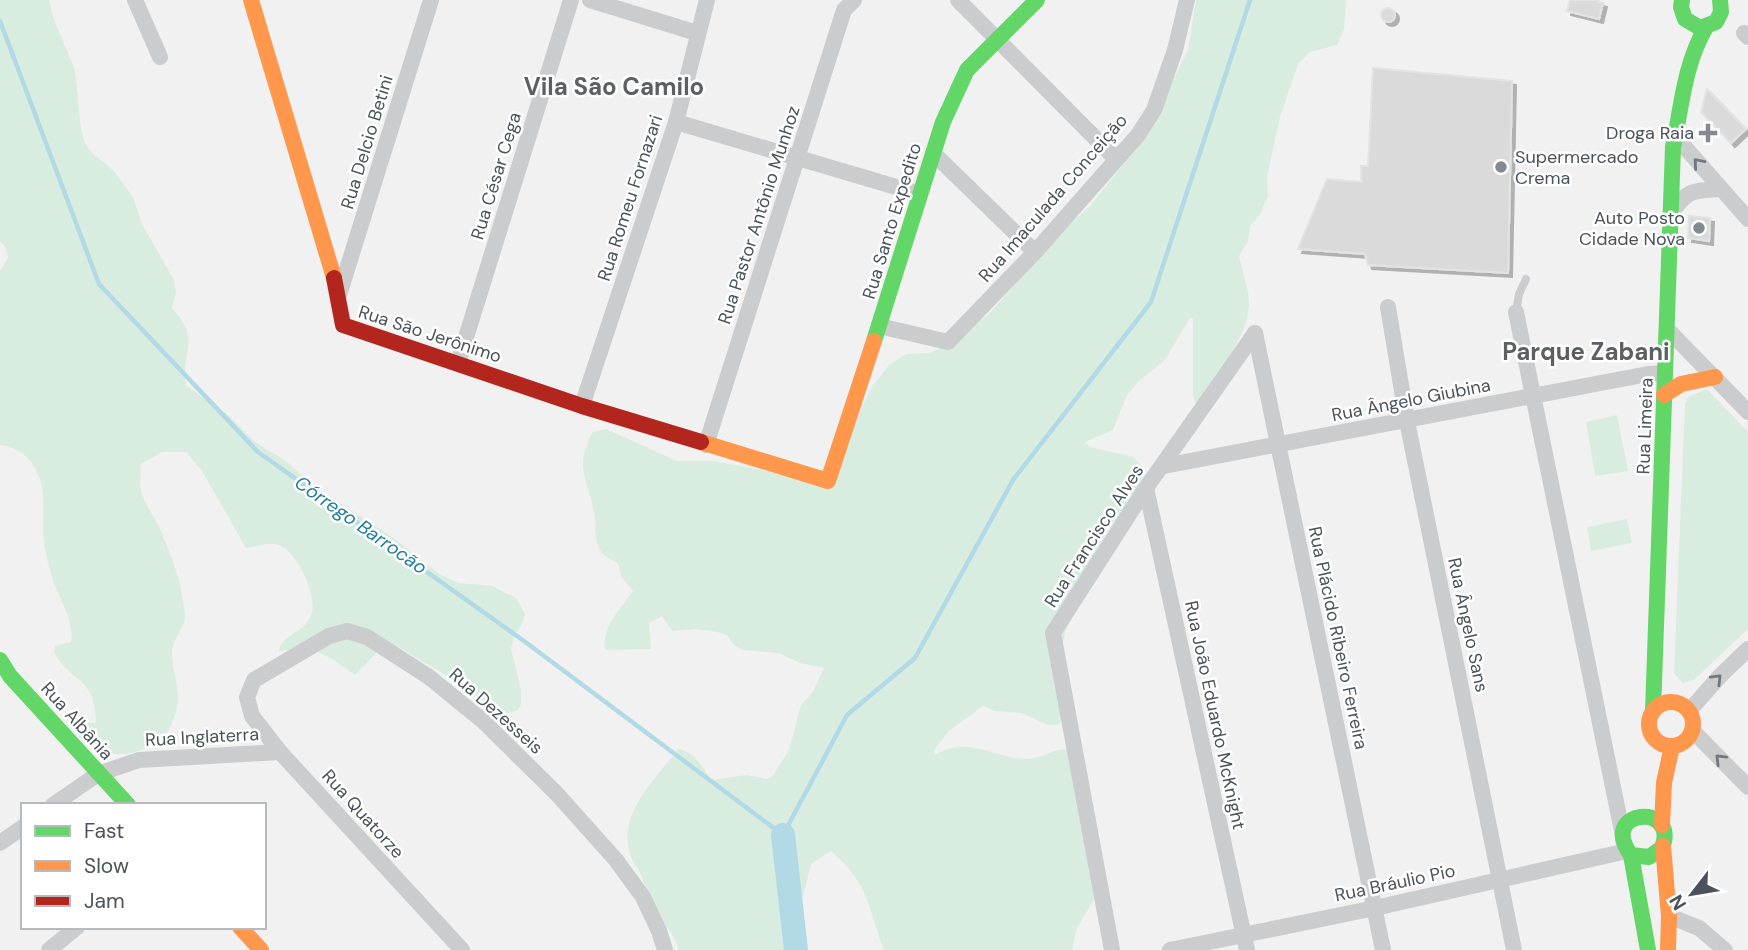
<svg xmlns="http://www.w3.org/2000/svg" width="1748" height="950" font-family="'DM Sans',sans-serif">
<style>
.green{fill:#d8ede0}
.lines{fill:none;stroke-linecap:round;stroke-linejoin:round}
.stream{stroke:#b1dae6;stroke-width:4.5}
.river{stroke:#b1dae6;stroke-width:24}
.building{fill:#dadadb;stroke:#e2e3e3;stroke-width:2;filter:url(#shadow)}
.lane{stroke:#cbccce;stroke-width:8}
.street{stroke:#cbccce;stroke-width:16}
.fast{stroke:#63d668;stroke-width:16}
.slow{stroke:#ff974d;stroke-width:16}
.jam{stroke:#b3261e;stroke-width:16}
.oneway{stroke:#71777e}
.poi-dot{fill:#848a90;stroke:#fff;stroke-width:2.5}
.labels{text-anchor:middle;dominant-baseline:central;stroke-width:5;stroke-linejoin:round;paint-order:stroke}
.poi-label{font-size:18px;fill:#4a525b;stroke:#fff;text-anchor:end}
.street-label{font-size:18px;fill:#4a525b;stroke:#fff}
.water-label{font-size:19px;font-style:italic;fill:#1d7d9a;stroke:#fff}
.district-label{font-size:24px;font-weight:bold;fill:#5d6063;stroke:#fff}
</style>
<defs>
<filter id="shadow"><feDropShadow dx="4" dy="4" stdDeviation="0" flood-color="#0004"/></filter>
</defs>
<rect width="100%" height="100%" fill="#f1f1f1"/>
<g class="green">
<path d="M0,0H49L53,17L75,70L81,130L85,143L91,152L114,171L133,197L142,224L174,280L176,293L172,308C203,342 180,350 186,385L202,397L210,400L215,409L227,414L255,442L286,461L313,485L396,540L439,574L458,583L492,586L516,598L525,614L523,622L514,636L511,649L521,690V704L518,710L503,715L491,712L471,690L391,643C379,647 366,665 355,675C324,653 318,647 279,651C282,635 301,633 309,620C321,601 300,558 283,547C273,540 258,546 246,548L202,471L186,452H162L141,464C141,473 139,482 141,491C145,505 154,516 160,529C168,549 179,574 182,595C183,602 185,610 185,617C184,628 173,639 172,652C172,680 186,694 171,725C155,759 91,767 75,729L79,722L96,723C96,676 70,683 54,652L55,646L71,642C75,620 59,600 53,580C49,568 46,555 44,543C41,521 48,493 37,472C28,455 19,448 0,445V271L8,258L6,248L0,241Z"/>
<path d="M1196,0H1346L1344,29L1337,45L1310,52L1298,64L1280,117L1267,177L1268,196L1260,215L1250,226L1248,241L1239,256C1242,271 1247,283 1249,299C1251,336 1218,367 1201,397V406L1195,402L1193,395V319L1190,318L1165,360L1139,381L1127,395L1113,430L1085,442L1090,447L1133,457L1143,467L1145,478L1133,506L1107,528L1086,589L1065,632L1061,655L1064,719L1057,725H1048L1021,713L995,711L983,706L949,731L934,750L935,755C969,735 992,758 1026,759C1046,759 1054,744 1078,751L1095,898L1077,928L1072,950H884C868,907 869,884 831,851L811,864L790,950H679C674,931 659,921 651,904C647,894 645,883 640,873C638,868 634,864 632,859C614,816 655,780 678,749C695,752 702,766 711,780L747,775L766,779L772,777L789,750L801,705L813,692L824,668L800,663L779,653L742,650L733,644L728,636L718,632L696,629L672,631L662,616L649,623L651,649L606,650C600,628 621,608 633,591L622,578L618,563C588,552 599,532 593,507C585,475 575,464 593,432L606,429L677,461H714L803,478H816L850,428L874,384L889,365L906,354L930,353L943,347L989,314L1021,277L1035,255L1089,207L1134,151L1151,125L1188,50Z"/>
<path d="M1707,389L1748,432V629L1694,680L1683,683L1674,673L1685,404L1689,396Z"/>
<path d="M1617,415L1628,471L1595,476L1586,422Z"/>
<path d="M1627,519L1632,543L1591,551L1587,527Z"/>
</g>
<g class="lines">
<path class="stream" d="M0,21L99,284L258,452L524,641L783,835L847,715L915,658L1013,480L1151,302L1250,0"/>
<path class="river" d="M783,835L796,950"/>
</g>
<g class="building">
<path d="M1570,0H1599V2L1603,3L1599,19L1567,11Z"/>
<circle cx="1388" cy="15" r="7"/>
<path d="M1373,68L1512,81L1508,273L1368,265L1365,254L1298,249L1327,179L1361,182V166H1368Z"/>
<path d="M1707,89L1746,129L1731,143L1701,112Z"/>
<path d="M1689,216L1710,218L1709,241L1688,238Z"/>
</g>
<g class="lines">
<path class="lane" d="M1516,312L1519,294L1526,279"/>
<g class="street">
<path d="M135,0L160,57"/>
<path d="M590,0L697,33"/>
<path d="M958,0L1116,159"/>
<path d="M1744,33L1748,37"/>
<path d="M676,122L920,194"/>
<path d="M1676,137L1748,219"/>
<path d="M933,153L1035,252"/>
<path d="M1672,212C1688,189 1693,191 1720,189"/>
<path d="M339,295L431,0"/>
<path d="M1388,307L1407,421L1514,950"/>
<path d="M1516,312L1622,831"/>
<path d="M879,326L948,342L1035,252L1138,135L1154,110L1175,50L1187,0"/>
<path d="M1668,330L1748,412"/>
<path d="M1255,333L1383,950"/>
<path d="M458,363L571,0"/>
<path d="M582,406L676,122L707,0"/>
<path d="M706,445L844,10L854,0"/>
<path d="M1164,466L1648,374L1665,373"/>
<path d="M1146,488L1247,950"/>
<path d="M1689,711L1720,676L1748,649"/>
<path d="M1692,730L1748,787"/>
<path d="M53,805L98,774L139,760L280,752"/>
<path d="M0,843L23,827"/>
<path d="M1669,916L1699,928L1725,950"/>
<path d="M49,950L77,927"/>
<path d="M462,950L280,752L252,716L247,697L254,680L329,636L347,631L367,637L429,677L483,721L557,794L616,860L643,897L659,931L665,950"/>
<path d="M1112,950L1053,633L1146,488L1255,333"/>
<path d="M1170,950L1375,908L1627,851"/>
</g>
<g class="fast">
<path d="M1682,0L1681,7L1685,19L1700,28L1716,22L1721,12L1720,0"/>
<path d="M874,341L943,122L967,70L1037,0"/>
<path d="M0,660L10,676L128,805"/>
<path d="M1653,711L1673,147C1682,105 1684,65 1706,27"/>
<path d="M1631,855L1649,857L1662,848C1680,802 1597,809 1631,855L1648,950"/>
</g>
<g class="slow">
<path d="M251,0L334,278"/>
<path d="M1664,395L1681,384L1715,377"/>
<path d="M701,442L828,481L874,341"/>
<circle cx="1671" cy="724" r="22"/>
<path d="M1662,825L1664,783L1672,746"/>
<path d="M1663,846L1669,916L1668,950"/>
<path d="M240,927L261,950"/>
</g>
<path class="jam" d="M334,278L343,325L582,406L701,442"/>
</g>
<defs><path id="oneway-chevron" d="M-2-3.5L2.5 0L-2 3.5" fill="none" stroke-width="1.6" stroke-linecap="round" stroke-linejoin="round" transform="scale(1.75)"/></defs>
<g class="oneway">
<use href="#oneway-chevron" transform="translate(1698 163) rotate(-131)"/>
<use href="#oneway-chevron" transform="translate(1717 679) rotate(-45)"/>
<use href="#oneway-chevron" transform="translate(1720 759) rotate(-135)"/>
</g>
<g class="poi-dot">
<path d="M1704.5 122.5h7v7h7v7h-7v7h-7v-7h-7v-7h7z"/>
<circle cx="1501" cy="167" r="7"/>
<circle cx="1699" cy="228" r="7"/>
</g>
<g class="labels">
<g class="poi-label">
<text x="1694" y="133">Droga Raia</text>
<text x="1515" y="157" text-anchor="start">Supermercado<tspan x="1515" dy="21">Crema</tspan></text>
<text x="1685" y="218">Auto Posto<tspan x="1685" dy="21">Cidade Nova</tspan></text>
</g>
<g class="street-label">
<text transform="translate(367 142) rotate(-73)">Rua Delcio Betini</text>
<text transform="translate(496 176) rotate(-73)">Rua César Cega</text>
<text transform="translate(630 198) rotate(-72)">Rua Romeu Fornazari</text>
<text transform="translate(1053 198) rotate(-49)">Rua Imaculada Conceição</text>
<text transform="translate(759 215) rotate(-72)">Rua Pastor Antônio Munhoz</text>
<text transform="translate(892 221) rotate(-73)">Rua Santo Expedito</text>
<text transform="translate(430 334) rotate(18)">Rua São Jerônimo</text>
<text transform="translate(1411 400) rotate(-11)">Rua Ângelo Giubina</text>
<text transform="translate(1645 426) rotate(-88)">Rua Limeira</text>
<text transform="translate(1094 536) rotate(-57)">Rua Francisco Alves</text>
<text transform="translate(1468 625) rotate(78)">Rua Ângelo Sans</text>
<text transform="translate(1338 638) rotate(78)">Rua Plácido Ribeiro Ferreira</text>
<text transform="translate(496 711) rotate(42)">Rua Dezesseis</text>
<text transform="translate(1215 715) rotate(78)">Rua João Eduardo McKnight</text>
<text transform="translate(77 721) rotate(48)">Rua Albânia</text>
<text transform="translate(202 737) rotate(-3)">Rua Inglaterra</text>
<text transform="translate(363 814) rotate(48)">Rua Quatorze</text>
<text transform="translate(1395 883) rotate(-12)">Rua Bráulio Pio</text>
</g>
<g class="water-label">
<text transform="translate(361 525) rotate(35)">Córrego Barrocão</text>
</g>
<g class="district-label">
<text x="614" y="86">Vila São Camilo</text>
<text x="1586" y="351">Parque Zabani</text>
</g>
</g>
<rect x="21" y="803" width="245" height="126" fill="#ffffff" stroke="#b7babd" stroke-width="2"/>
<rect x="35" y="826" width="35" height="10" fill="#63d668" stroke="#b7babd" stroke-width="2"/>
<text x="84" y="838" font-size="21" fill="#4a525b">Fast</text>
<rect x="35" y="861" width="35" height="10" fill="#ff974d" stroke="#b7babd" stroke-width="2"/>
<text x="84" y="873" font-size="21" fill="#4a525b">Slow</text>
<rect x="35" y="896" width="35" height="10" fill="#b3261e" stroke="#b7babd" stroke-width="2"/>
<text x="84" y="908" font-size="21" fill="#4a525b">Jam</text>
<g transform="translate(1692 894) rotate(239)" stroke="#ffffff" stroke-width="5" paint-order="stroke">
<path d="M0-5L12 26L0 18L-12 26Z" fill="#4a525b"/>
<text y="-10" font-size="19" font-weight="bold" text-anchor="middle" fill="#4a525b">N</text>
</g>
</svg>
